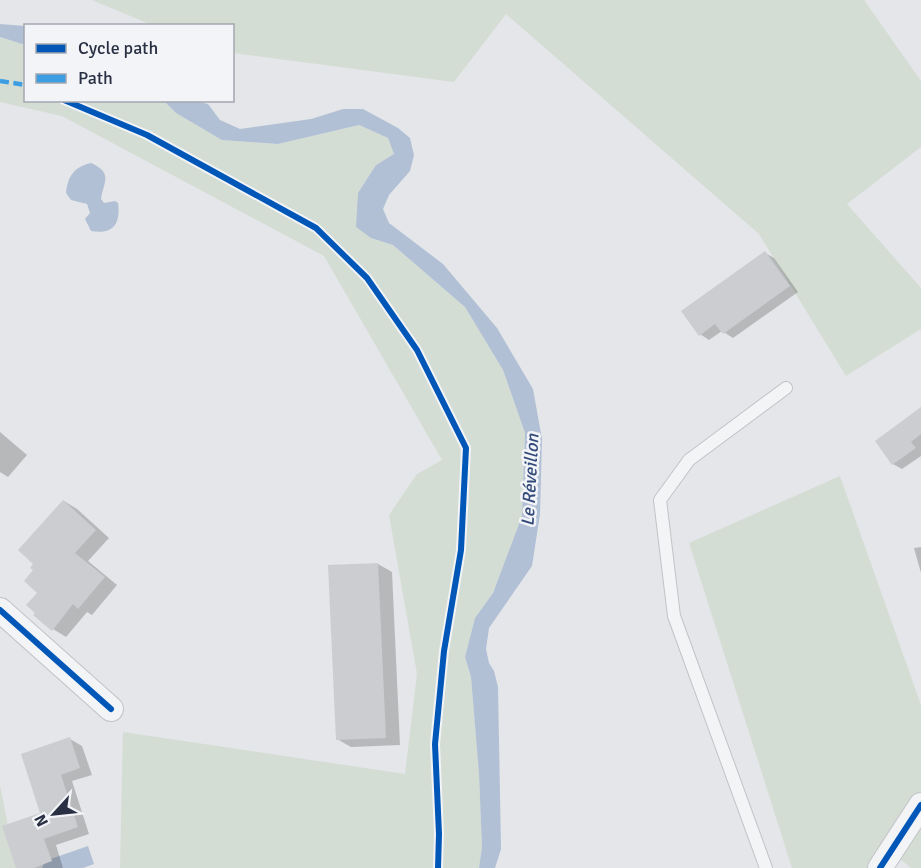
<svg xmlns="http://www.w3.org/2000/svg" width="921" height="868" font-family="Signika,sans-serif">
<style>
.green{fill:#d4ddd4}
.water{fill:#b2c0d5}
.shadow{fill:#0003}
.building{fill:#cbcdd1}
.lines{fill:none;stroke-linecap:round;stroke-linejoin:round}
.lane-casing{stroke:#c1c3c7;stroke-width:14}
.street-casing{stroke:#c1c3c7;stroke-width:26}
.lane{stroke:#f3f4f6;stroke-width:12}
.street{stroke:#f3f4f6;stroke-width:24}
.quiet{stroke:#3d9de3;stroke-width:4.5;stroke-dasharray:9 4.5;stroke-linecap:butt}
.cycleway-casing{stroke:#f2f4f8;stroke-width:10}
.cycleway{stroke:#0057b8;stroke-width:6}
.labels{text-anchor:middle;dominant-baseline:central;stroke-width:5;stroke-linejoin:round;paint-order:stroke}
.water-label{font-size:18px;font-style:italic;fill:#324b79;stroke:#f2f4f8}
</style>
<rect width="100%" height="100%" fill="#e4e6e9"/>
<g class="green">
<path d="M92,0H864L921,81V147L847,204L921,288V329L846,376L759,234L506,14L454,82L233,53L232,26L152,25Z"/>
<path d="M0,37L22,44L25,43L26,100L164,101L176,113L223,140L278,144L359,125L388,138L394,154L376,165L371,238L393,245L465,307L503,370L525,433L522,516L493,593L475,618L465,657L471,677L479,774L482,847L479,868H120L123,732L405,774L417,674L389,515L417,474L442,460L324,256L62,116L0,102Z"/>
<path d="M840,476L921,705V868H911L899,858L876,868H792L689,543Z"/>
<path d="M0,785L16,868H0Z"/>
</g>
<g class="water">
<path d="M0,24L25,26V43L22,44L0,37Z"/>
<path d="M164,101H194L208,104L220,120L240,129L311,119L343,109H363L398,128L410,138L414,155L410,171L389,195L383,209L389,223L443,264L497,328L533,389L542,439L540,514L532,566L489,628L486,649L489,663L494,671L498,687L501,849L495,868H479L482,847L479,774L471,677L465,657L475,618L493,593L522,516L525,433L503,370L465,307L393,245L371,238L356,227L358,193L376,165L394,154L388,138L359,125L278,144L222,140L176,113Z"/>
<path d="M91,163C113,173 104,181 101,199L104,203L115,201L118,203C121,224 113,235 91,231L85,219L90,213L87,204L71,200L66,193C68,176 74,167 91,163Z"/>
<path d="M88,846L94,864L83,868H42L45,861Z"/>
</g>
<g class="shadow">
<path d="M765,253L774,258L798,292L733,338L722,331L709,340L700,334Z"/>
<path d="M921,409V456L902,469L893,464Z"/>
<path d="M0,432L27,455L8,477L0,472Z"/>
<path d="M64,501L77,509L109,538L88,561L117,585L92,615L87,612L66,637L53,629L39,593L35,570Z"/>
<path d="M921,547V573L914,548Z"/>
<path d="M378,564L392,572L400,745L351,747L337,739L329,567Z"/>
<path d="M70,739L82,746L92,775L72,781L89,834L56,845L63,868H18L42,814Z"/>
</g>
<g class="building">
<path d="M765,251L790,286L723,334L715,324L699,336L681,311Z"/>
<path d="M921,407V434L911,442L916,448L892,465L875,441Z"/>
<path d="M63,500L96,530L75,553L105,577L78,609L73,604L52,631L33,615L35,613L26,605L37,593L24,581L33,570L30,568L33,564L18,550Z"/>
<path d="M378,563L386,738L336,740L328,565Z"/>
<path d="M70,737L80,768L61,775L78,827L44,839L52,861L34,868H16L2,826L40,813L21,754Z"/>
</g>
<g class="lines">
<defs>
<path id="lane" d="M766,868L674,616L660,500L689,460L786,388"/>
<g id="street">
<path d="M0,610L111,709"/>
<path d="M880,868L921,805"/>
</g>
</defs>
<use href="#lane" class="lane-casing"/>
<use href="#street" class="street-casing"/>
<use href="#lane" class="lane"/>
<use href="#street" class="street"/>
<path class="quiet" d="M0,81L26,85"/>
<defs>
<g id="cycleway">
<path d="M64,100L147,135L316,228L367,278L417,350L466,448L461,550L444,651L435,744L439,834L438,868"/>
<path d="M0,610L111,709"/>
<path d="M880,868L921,805"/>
</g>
</defs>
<use href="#cycleway" class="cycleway-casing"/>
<use href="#cycleway" class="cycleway"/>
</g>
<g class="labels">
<g class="water-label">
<text transform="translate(530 480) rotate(-87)">Le Réveillon</text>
</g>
</g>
<rect x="24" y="24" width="210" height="78" fill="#f2f4f8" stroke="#a2a6b0" stroke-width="1.5"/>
<rect x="36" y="44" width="30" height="9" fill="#0057b8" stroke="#a2a6b0" stroke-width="1.5"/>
<text x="78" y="54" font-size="18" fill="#293043">Cycle path</text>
<rect x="36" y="74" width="30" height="9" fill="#3d9de3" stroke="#a2a6b0" stroke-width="1.5"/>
<text x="78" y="84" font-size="18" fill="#293043">Path</text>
<g transform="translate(54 814) rotate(243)" stroke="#f2f4f8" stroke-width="4.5" paint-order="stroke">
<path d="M0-4.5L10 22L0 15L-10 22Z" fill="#293043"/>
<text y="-9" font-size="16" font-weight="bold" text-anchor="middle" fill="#293043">N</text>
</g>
</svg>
